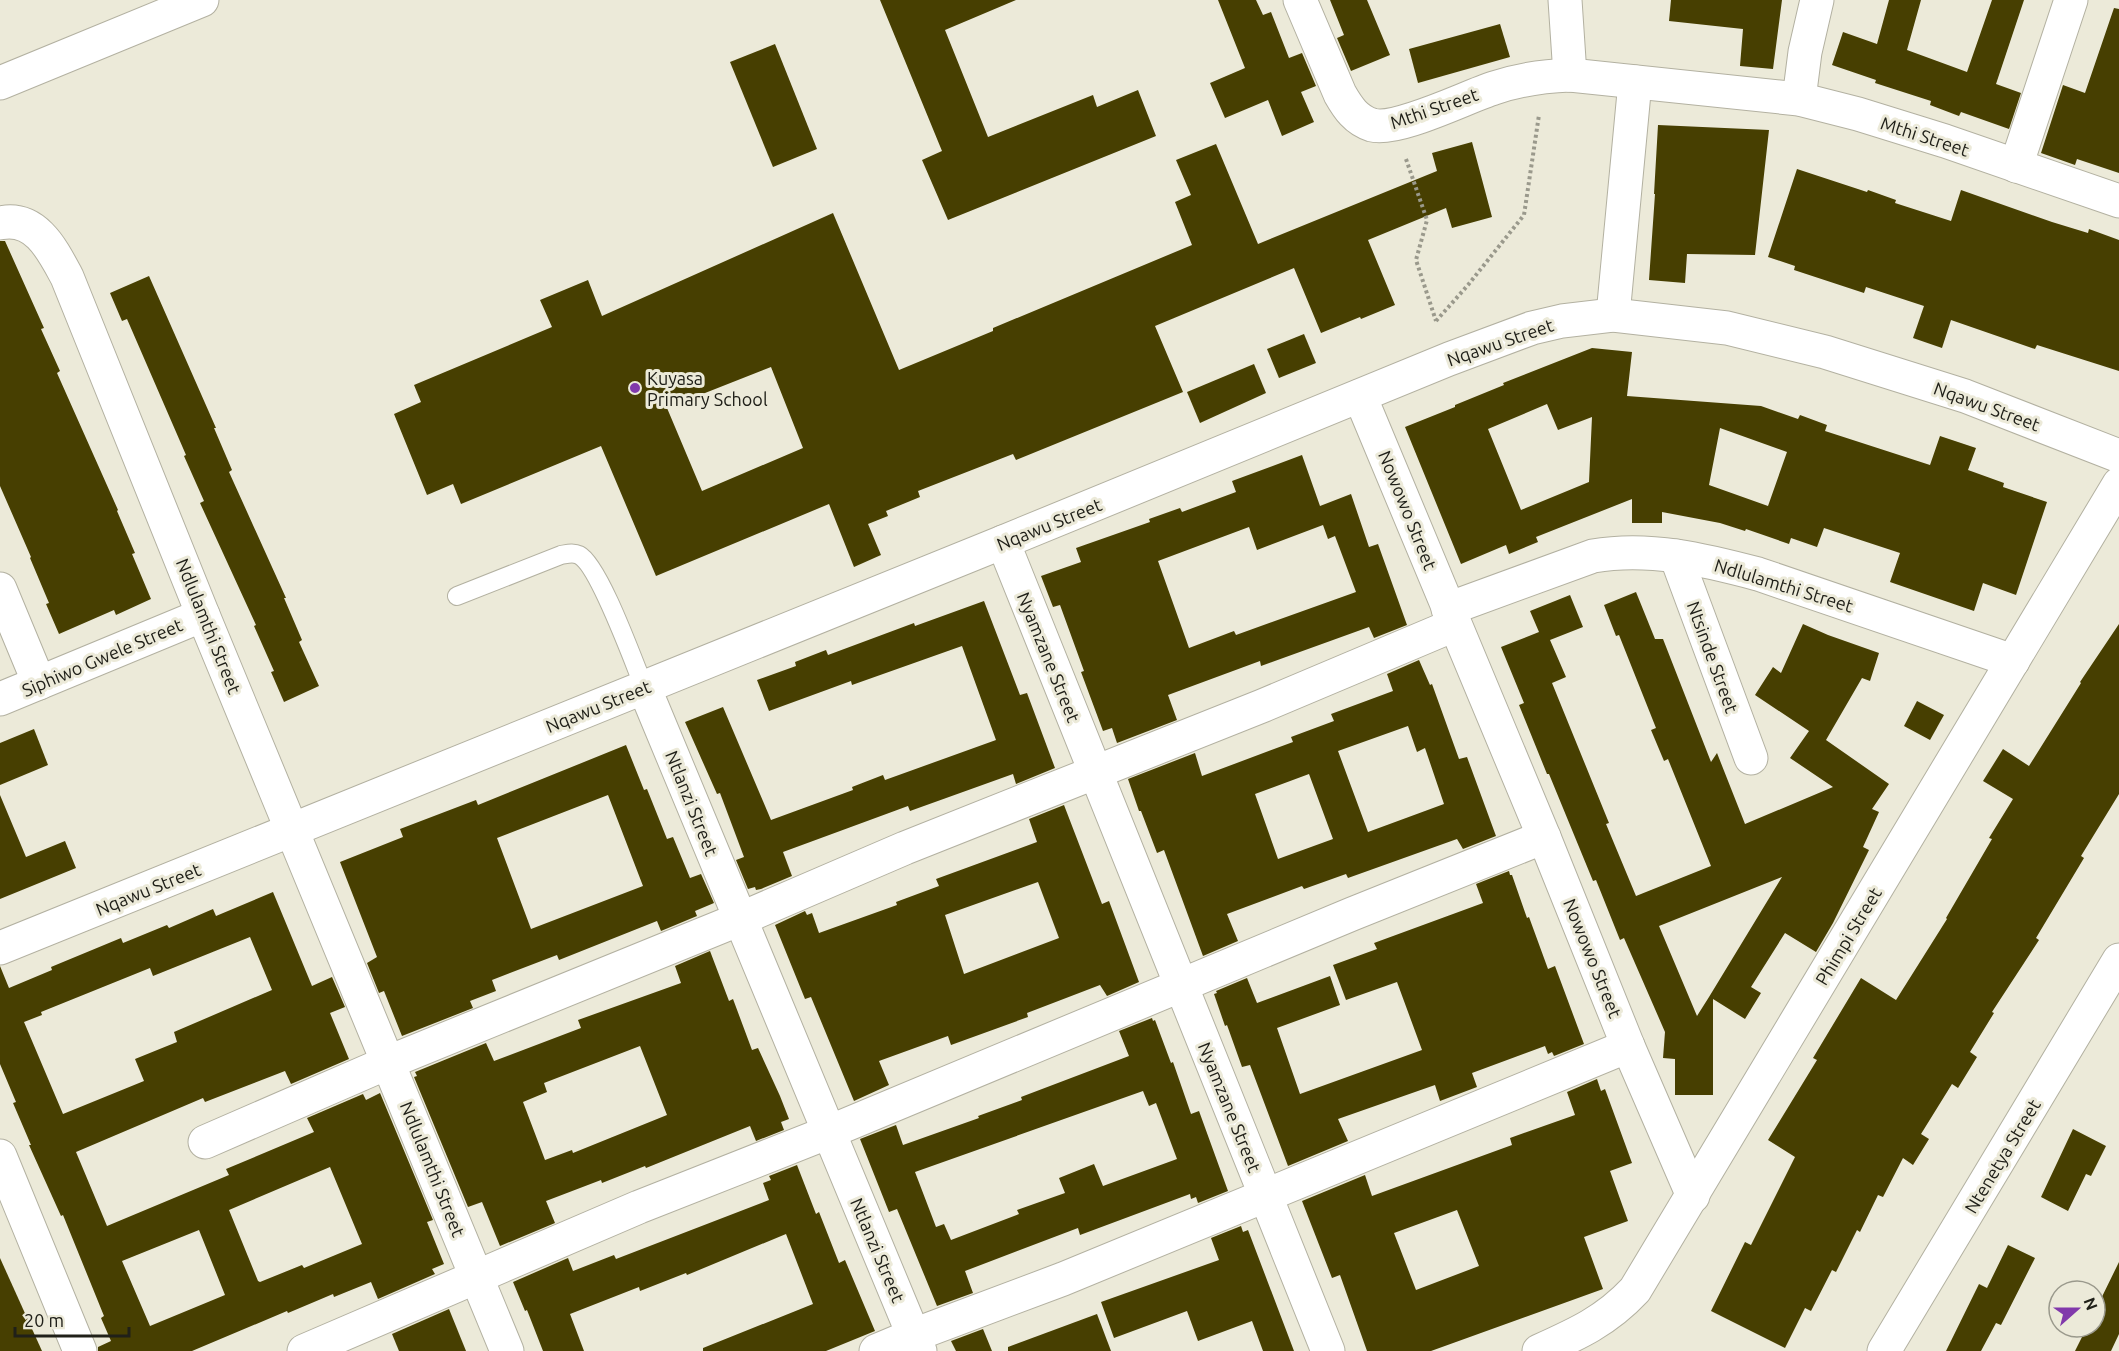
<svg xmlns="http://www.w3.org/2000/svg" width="2119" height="1351" font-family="Ubuntu,sans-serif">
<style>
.building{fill:#473f01;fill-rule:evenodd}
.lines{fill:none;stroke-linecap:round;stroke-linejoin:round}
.lane-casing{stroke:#b3b1a1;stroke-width:20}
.street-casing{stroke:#b3b1a1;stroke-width:35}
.secondary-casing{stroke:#b3b1a1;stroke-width:35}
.path{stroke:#9a998c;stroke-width:4;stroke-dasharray:3 3;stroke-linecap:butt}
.lane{stroke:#fff;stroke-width:18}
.street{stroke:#fff;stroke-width:33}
.secondary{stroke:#fff;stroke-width:33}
.poi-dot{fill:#8139ab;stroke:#ecead9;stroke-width:2}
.labels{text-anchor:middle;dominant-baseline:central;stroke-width:6;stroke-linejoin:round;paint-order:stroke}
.street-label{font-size:18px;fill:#202019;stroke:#ecead9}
.poi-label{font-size:18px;fill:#202019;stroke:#ecead9;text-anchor:start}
</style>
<rect width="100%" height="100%" fill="#ecead9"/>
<g class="building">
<path d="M880,0H1016L945,30L988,137L1093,95L1097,107L1138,90L1156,136L948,220L922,160L942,151Z"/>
<path d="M1218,0H1256L1263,15L1271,12L1289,58L1302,53L1316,86L1301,92L1314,122L1282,136L1268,100L1225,118L1210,83L1245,68Z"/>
<path d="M1330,0H1367L1390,55L1351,71L1337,38L1344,35Z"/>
<path d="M1671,0H1782L1773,69L1740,66L1743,29L1669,21Z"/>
<path d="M1889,0H1921L1907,50L1967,72L1992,0H2024L1996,84L2021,93L2009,129L1961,112L1959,116L1930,105L1931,101L1875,83L1876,80L1832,65L1843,32L1877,44Z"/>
<path d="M2114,8L2119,9V173L2077,159L2075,165L2041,153L2063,85L2085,93Z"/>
<path d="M1500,24L1510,57L1418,83L1409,49Z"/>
<path d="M775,44L817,149L773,167L730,62Z"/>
<path d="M1658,125L1769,130L1755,255L1687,254L1685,283L1649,280L1655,194H1654Z"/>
<path d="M1472,142L1492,217L1452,228L1446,208L1368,240L1395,305L1361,319L1360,317L1321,333L1294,268L1155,326L1183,392L1016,460L1013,454L918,491L920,497L886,511L888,516L868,524L881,555L854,567L829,504L656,576L601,446L461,504L453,484L427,495L394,414L421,402L414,385L552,327L540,300L588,280L602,316L833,213L899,370L993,331V328L1192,245L1175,202L1191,195L1176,160L1216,144L1258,244L1437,171L1432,153ZM771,367L803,448L702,491L667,408Z"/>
<path d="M1797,169L1867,192L1868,190L1896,200L1895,203L1951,221L1961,190L2052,222L2088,233L2089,229L2119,240V371L2037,345L2035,349L1951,320L1942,348L1913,338L1924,306L1866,287L1864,293L1794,270L1795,266L1768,257Z"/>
<path d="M0,241H5L44,328L41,329L60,371L57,373L118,510L117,511L135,553L132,554L151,599L116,615L114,610L59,634L46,604L49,603L30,558L31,557L0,486Z"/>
<path d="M149,276L216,428H214L232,470L229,472L286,598H284L302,640L299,642L319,686L284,702L271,672L274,671L254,626L256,625L200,503L204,501L184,456L186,455L127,319L122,321L110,293Z"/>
<path d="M1304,334L1316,363L1279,378L1267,349Z"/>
<path d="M1592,348L1632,352L1627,396L1761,406L1798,419L1800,415L1827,425L1825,431L1930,465L1940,436L1976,448L1968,470L2004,483L2003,487L2047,502L2016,595L1983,583L1974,611L1890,582L1900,553L1824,528L1817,547L1791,538L1789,544L1746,529L1745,531L1720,523L1662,512V523H1632V499L1536,537L1538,542L1509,554L1506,545L1461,564L1405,427L1455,407V405L1504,385L1503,383ZM1547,404L1558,430L1592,417L1589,482L1521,510L1488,429ZM1720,428L1787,452L1768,506L1709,485Z"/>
<path d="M1254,364L1266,393L1200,423L1187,392Z"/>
<path d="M1302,455L1320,506L1351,494L1369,547L1378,544L1407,625L1374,638L1369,627L1261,666L1260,661L1168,695L1177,720L1117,743L1112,728L1103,731L1081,672L1084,671L1060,605L1053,607L1041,576L1081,562L1076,548L1150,522L1149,519L1180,508L1182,512L1236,492L1232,481ZM1323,525L1328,539L1335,536L1356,592L1236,635L1234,631L1189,648L1158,561L1249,527L1257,550Z"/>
<path d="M1636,592L1655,639H1663L1711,762L1717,753L1745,824L1833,787L1790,758L1809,731L1755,695L1773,667L1781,673L1803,624L1828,635L1879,653L1870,681L1862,678L1826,740L1889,784L1872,809L1879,812L1863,847L1869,850L1833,923L1816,952L1785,933L1751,987L1761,993L1745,1019L1713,999V1095H1675V1059L1663,1058L1665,1032L1624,938L1620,940L1596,880L1593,881L1549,774H1547L1519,705L1524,703L1501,647L1539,632L1530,611L1570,595L1583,627L1550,640L1566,677L1552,683L1609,823L1606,824L1636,896L1711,866L1668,759L1664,761L1651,730L1656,728L1619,635L1616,636L1604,605ZM1782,877L1709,997L1697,1016L1659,926Z"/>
<path d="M984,601L1020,695L1027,693L1055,768L1016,784L1013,774L910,811L908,806L783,852L792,876L761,889L756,890L755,887L748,889L736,860L744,857L720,793L717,794L685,722L723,707L771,820L853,790L852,787L883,775L885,780L996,740L962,646L852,685L851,681L769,711L757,680L796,666L795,662L826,650L828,655L914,623L915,626Z"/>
<path d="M2119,624V794L2081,856L2084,858L2036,938L2039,940L1992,1012L1994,1013L1970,1052L1977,1057L1958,1088L1952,1084L1921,1134L1929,1139L1913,1165L1903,1158L1883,1197L1878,1195L1860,1232L1857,1230L1836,1272L1832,1270L1811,1311L1805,1308L1785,1348L1711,1311L1745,1242L1751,1245L1795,1157L1768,1140L1817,1060L1813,1058L1861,978L1896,1000L1947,919L1946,918L1992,839L1989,838L2013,799L1983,781L2003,749L2029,766L2081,683L2080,682Z"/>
<path d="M1419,660L1430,685L1432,684L1459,759L1467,757L1496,836L1463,849L1457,839L1348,878L1346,874L1304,889L1302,886L1227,914L1238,941L1203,956L1164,850L1157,853L1141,811H1139L1128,779L1195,753L1202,776L1293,742L1291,737L1334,721L1331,714L1393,691L1387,674ZM1408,726L1417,752L1425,748L1444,804L1368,832L1338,751ZM1309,774L1333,839L1278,859L1255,794Z"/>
<path d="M1917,701L1944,715L1930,740L1904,726Z"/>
<path d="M34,729L48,765L0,785V743Z"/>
<path d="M626,745L644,790L647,789L667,839L673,837L690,878L701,874L714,903L695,911L697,916L661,931L657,921L559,960L557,955L492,980L496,991L470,1001L473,1008L402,1036L384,991L379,993L367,963L377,957L340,862L403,837L400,829L476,800L478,805ZM608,795L643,886L531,929L497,838Z"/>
<path d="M0,795L26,857L65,841L76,868L0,899Z"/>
<path d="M1064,805L1102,904L1109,901L1139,982L1107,996L1100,985L1027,1013L1028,1017L951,1045L948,1036L879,1061L889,1085L854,1101L811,997L805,999L775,925L805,911L807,915L812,913L819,933L897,905L896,902L939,886L936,879L1037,842L1029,819ZM1038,882L1059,938L964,974L945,915Z"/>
<path d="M1509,871L1510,875H1512L1527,918L1529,917L1548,969L1555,966L1584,1044L1554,1056L1552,1052L1548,1054L1545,1046L1472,1073L1477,1087L1440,1101L1435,1085L1338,1119L1348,1141L1288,1166L1250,1065L1242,1067L1227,1025L1225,1026L1214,994L1217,993L1216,991L1247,978L1257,1003L1330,976L1340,1005L1277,1028L1300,1094L1422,1050L1397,982L1346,1000L1333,965L1377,949L1374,943L1483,903L1476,884Z"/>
<path d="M273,892L312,986L332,977L345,1007L330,1013L349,1059L291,1084L285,1071L205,1102L203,1098L76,1152L107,1226L229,1175L226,1169L314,1132L307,1118L363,1094L366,1100L380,1093L433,1220L427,1222L444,1264L432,1269L435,1274L378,1299L371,1282L334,1297L333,1294L288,1313L287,1311L192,1351H98V1347L111,1341L101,1318L104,1316L63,1215L61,1216L29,1145H31L13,1103L16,1102L0,1064V966L9,988L52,970L51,967L121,938L123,943L167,925L169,928L213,909L216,916ZM250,937L272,990L174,1032L177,1042L135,1059L144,1081L63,1114L24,1022L42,1015L41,1012L150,968L153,976ZM330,1167L362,1244L304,1268L302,1265L260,1282L258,1281L229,1210ZM199,1230L225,1295L150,1326L122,1261Z"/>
<path d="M710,951L729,1001L733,999L752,1050L758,1048L780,1096L789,1119L781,1122L784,1130L756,1141L750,1126L646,1168L645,1166L602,1183L601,1180L546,1201L555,1223L500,1246L482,1202L468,1207L414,1077L417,1076L415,1072L486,1043L494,1061L581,1028L578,1020L681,983L675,966ZM640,1046L667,1115L573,1153L572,1150L545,1160L523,1102L547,1092L544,1083Z"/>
<path d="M1152,1018L1153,1021L1155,1020L1171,1063L1173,1062L1191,1114L1199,1111L1228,1191L1198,1203L1196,1197L1191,1199L1190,1194L1080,1235L1078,1228L965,1271L973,1293L937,1306L897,1209L889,1212L860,1139L896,1125L903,1145L979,1118L978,1116L1022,1100L1021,1097L1129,1056L1119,1031ZM1143,1091L1149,1106L1156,1103L1177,1159L1103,1186L1094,1164L1059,1178L1065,1193L1017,1210L1019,1214L951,1240L944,1224L936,1227L915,1172Z"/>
<path d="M1597,1079L1601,1091L1605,1089L1632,1163L1610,1171L1628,1221L1584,1237L1603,1289L1431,1351H1367L1340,1275L1332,1278L1302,1201L1365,1175L1372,1196L1512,1145L1510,1138L1575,1115L1567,1092ZM1457,1210L1479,1266L1416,1290L1394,1233Z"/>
<path d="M2073,1129L2106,1146L2091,1176L2086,1174L2068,1211L2041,1197Z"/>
<path d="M797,1165L816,1214L819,1212L839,1263L845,1260L875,1331L826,1351H703V1348L813,1304L786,1234L687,1275L686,1273L640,1291L639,1287L570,1314L584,1351H543L527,1310L525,1311L513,1282L568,1258L573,1271L614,1255L616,1259L769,1200L763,1183L771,1180L769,1176Z"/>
<path d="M1241,1226L1243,1232L1248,1230L1294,1351H1263L1252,1321L1198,1341L1187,1311L1114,1338L1101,1302L1219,1260L1211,1238Z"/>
<path d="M2008,1245L2035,1258L2001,1325L1996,1323L1981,1351H1946L1979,1284L1987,1288Z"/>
<path d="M0,1258L42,1351H0Z"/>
<path d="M2119,1262V1334L2111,1351H2075L2087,1327H2095V1311Z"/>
<path d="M449,1309L466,1351H399L392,1334Z"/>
<path d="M1097,1314L1111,1351H1008V1347Z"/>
<path d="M983,1329L992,1351H956L951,1341Z"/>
</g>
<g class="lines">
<defs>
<path id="lane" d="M457,596L561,555C567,554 573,552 579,555C599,565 634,663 644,687"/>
<g id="street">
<path d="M1300,0L1340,94C1348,108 1356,120 1372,125C1397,132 1466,97 1494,88C1518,80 1544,76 1570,75L1799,99L1858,114L1945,141L2119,201"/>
<path d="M1565,0L1570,75"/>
<path d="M1799,99L1805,52L1817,0"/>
<path d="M2016,166L2071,0"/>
<path d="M0,223C36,215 53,251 67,277L203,615L507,1351"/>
<path d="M1613,315L1635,82"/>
<path d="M1360,396L1544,837L1628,1046L1693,1196"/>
<path d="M1003,542L1328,1351"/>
<path d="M1676,556L1751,758"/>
<path d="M0,589L39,683"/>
<path d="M1448,609L1593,556C1649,546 1705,560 1758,574L2013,661"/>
<path d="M644,687L920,1351"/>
<path d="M0,699L203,615"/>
<path d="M0,948L1003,542L1449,359L1532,328L1562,321L1613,315L1727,328L1825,352L1965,396L2119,456"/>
<path d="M205,1142L389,1062L740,919L905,848L1262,706L1454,625"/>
<path d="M0,1156L80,1351"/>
<path d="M304,1351L639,1207L829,1132L1352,914L1544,837"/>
<path d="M876,1351L914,1335L1063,1279L1628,1046"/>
<path d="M1539,1351C1577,1334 1606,1321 1635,1290L2119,484"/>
<path d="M1884,1351L2119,960"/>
</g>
<path id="secondary" d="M0,83L202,0"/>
</defs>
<use href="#lane" class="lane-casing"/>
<use href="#street" class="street-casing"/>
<use href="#secondary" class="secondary-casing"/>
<g class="path">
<path d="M1406,159L1427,220L1416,260L1436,321"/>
<path d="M1436,321L1468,285L1524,215L1539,115"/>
</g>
<use href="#lane" class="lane"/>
<use href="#street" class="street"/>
<use href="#secondary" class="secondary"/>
</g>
<circle class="poi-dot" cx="635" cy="388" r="6"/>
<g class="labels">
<g class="street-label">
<text transform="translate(1434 108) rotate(-19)">Mthi Street</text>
<text transform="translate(1925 136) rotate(18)">Mthi Street</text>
<text transform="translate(1500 342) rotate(-19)">Nqawu Street</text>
<text transform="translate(1987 406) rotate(20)">Nqawu Street</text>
<text transform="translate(1408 510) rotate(68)">Nowowo Street</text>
<text transform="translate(1049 524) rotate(-22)">Nqawu Street</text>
<text transform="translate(1784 585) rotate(17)">Ndlulamthi Street</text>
<text transform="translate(209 626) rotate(68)">Ndlulamthi Street</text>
<text transform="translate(102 657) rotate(-23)">Siphiwo Gwele Street</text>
<text transform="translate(1049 657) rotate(68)">Nyamzane Street</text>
<text transform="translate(1713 657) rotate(70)">Ntsinde Street</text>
<text transform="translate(598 706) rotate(-22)">Nqawu Street</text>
<text transform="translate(692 803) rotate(68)">Ntlanzi Street</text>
<text transform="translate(148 889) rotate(-22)">Nqawu Street</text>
<text transform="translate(1848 936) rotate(-59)">Phimpi Street</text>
<text transform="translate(1593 958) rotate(68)">Nowowo Street</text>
<text transform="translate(1230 1107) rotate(68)">Nyamzane Street</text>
<text transform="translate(2002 1156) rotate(-59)">Ntenetya Street</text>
<text transform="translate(433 1169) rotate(68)">Ndlulamthi Street</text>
<text transform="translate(878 1250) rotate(67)">Ntlanzi Street</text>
</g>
<g class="poi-label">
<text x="647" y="378">Kuyasa<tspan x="647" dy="21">Primary School</tspan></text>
</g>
</g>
<g transform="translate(2077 1309) rotate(69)"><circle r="28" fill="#ecead9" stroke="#9a998c" stroke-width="1.5"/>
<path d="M0-4.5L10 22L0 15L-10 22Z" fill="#8139ab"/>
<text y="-9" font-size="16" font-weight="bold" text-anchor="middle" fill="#202019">N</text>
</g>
<path d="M15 1327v9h114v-9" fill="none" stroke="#202019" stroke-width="3"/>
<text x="24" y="1327" font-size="18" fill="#202019" stroke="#ecead9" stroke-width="4.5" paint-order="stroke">20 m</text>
</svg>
